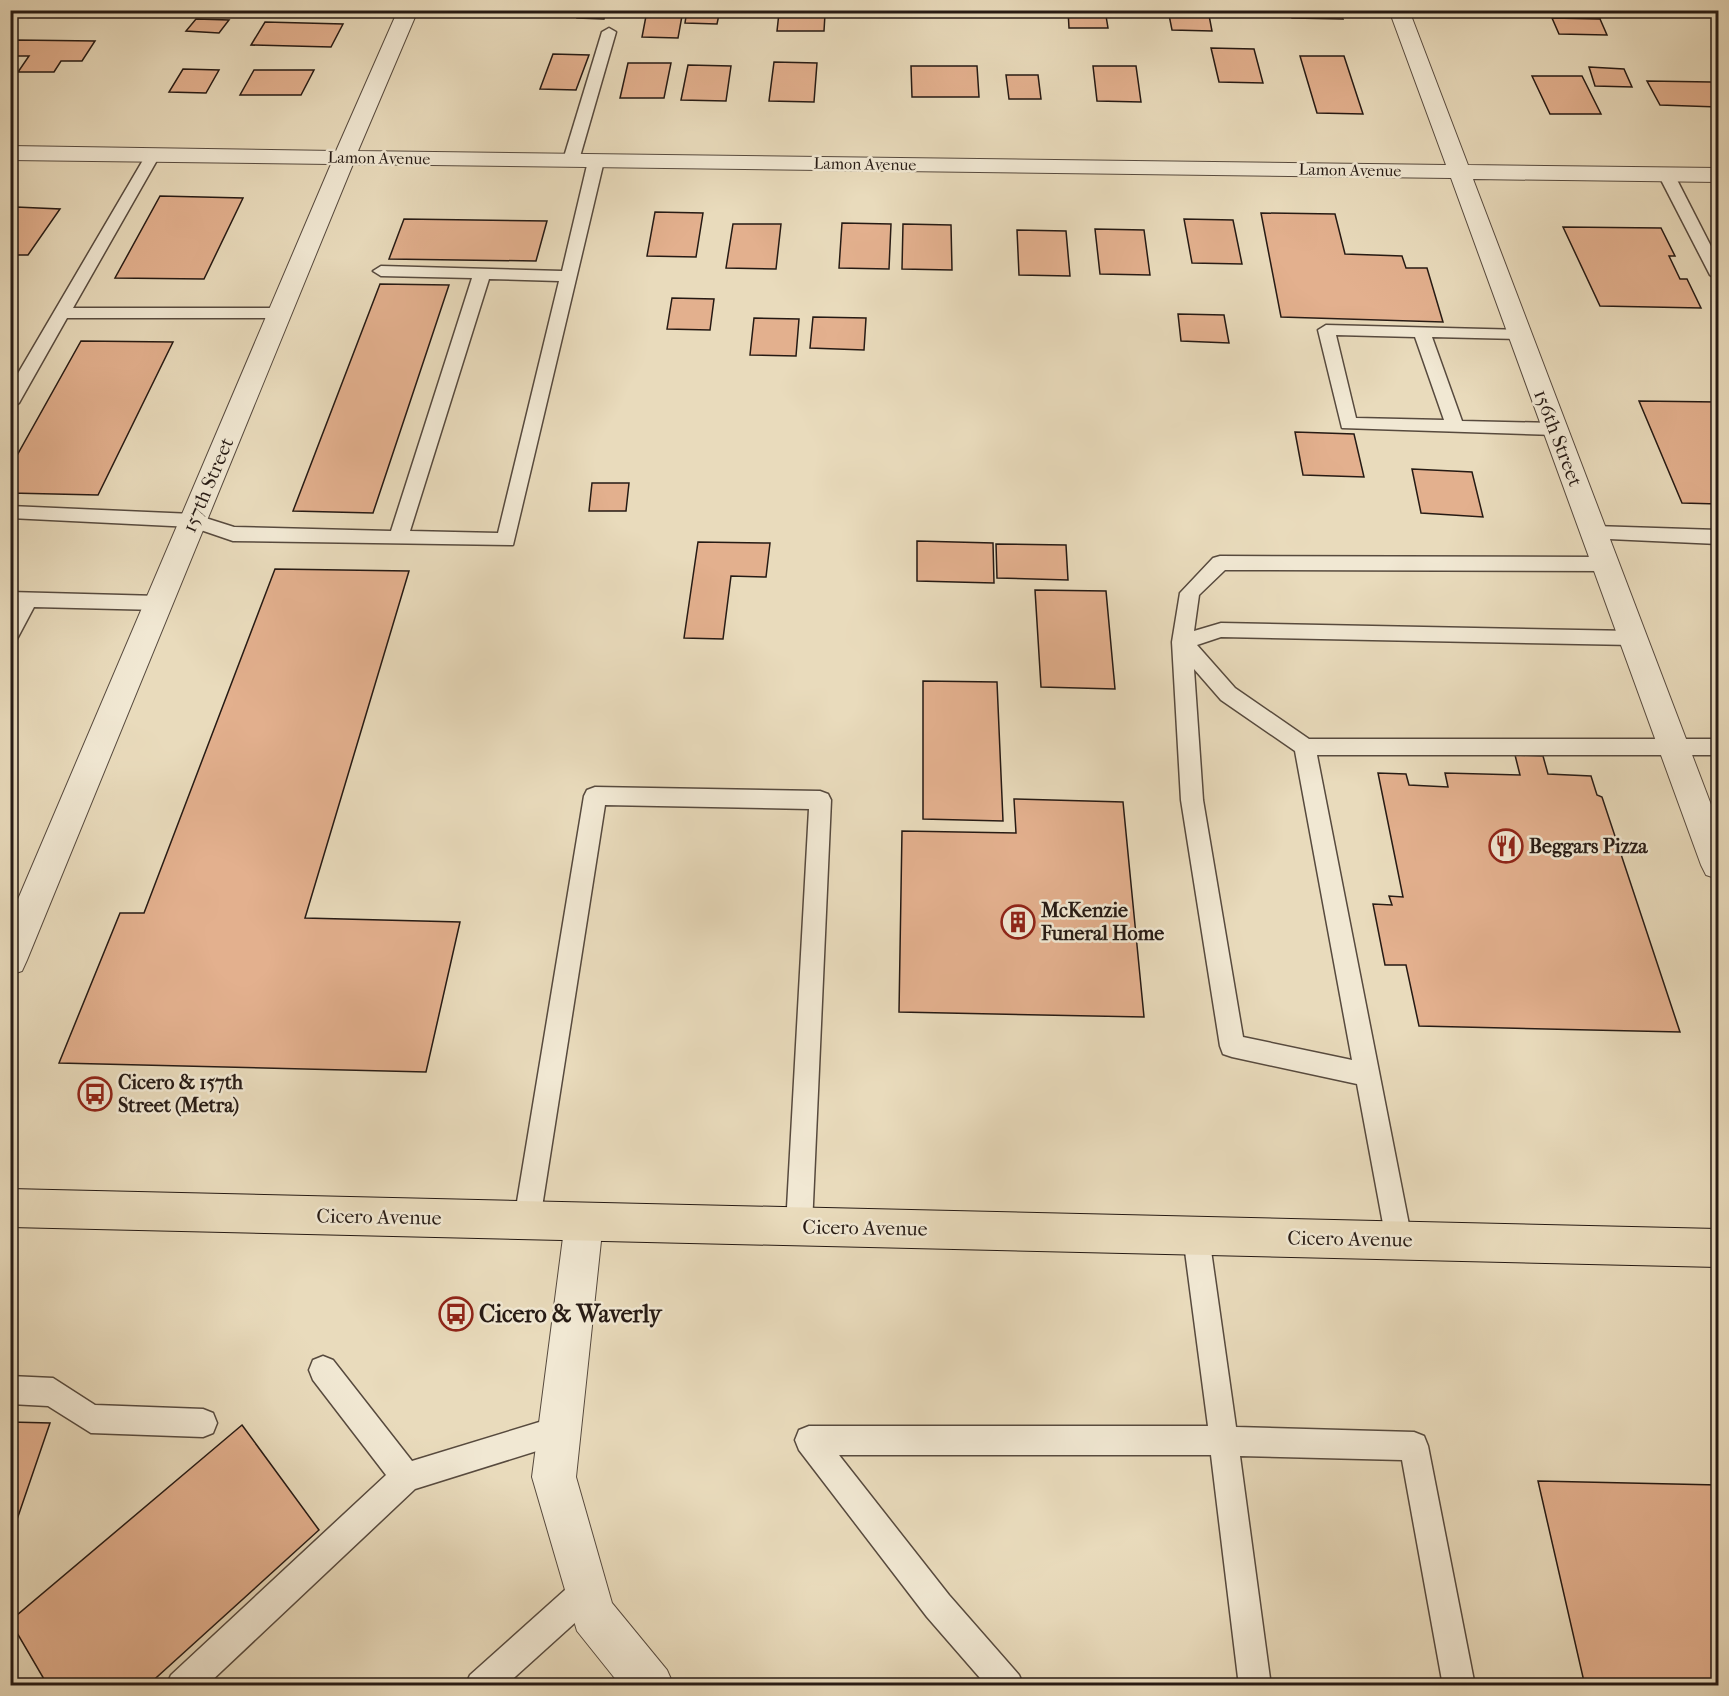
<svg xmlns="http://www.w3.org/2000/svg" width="1729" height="1696" font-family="'IM FELL French Canon',serif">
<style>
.building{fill:#e3b08e;stroke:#261a14;stroke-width:1.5}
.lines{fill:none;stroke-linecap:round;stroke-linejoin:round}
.service-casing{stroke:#574a3e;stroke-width:3}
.minor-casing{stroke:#574a3e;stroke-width:2}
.primary-casing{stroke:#261a14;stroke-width:2}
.service{fill:#f1e8d3;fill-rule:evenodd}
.minor{fill:#f1e8d3;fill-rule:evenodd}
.primary{fill:#e9dbbc;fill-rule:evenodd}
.labels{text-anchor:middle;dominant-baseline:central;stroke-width:5;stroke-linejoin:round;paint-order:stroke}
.far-street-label{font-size:16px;fill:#261a14;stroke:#f1e8d3}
.street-label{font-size:20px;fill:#261a14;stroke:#f1e8d3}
.poi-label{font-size:20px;font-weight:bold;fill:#261a14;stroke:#f1e8d3;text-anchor:start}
.near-poi-label{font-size:24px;font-weight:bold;fill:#261a14;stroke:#f1e8d3;text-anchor:start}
</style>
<rect width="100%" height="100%" fill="#e9dbbc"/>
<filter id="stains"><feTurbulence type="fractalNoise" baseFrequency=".00333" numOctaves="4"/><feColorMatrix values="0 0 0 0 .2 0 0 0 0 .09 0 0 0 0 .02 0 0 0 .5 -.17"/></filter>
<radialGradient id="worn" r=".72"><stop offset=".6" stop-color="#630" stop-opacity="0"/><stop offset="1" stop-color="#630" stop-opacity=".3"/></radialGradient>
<g class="building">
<path d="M511,10H537L534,17L508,16Z"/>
<path d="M579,10H606L604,19L577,18Z"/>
<path d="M687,10H720L717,24L685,23Z"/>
<path d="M1068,10H1105L1108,28H1069Z"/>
<path d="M1168,10H1208L1212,31L1172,30Z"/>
<path d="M1290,10H1340L1343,19L1292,18Z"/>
<path d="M1564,10H1596L1600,18L1567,17Z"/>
<path d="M1599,10H1651L1654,15L1601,14Z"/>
<path d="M779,13L825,14L824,31H777Z"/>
<path d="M646,16H682L678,38L642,37Z"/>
<path d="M1552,18L1600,19L1607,35L1559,34Z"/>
<path d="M196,19L229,20L219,33L186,31Z"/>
<path d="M265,22L343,24L331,47L251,45Z"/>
<path d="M16,40L95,41L82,61H61L54,72H18L29,56H10V47Z"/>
<path d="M1211,48L1254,49L1263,83L1219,82Z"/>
<path d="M553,54L589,55L576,90L540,89Z"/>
<path d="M1300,56H1344L1363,114L1317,113Z"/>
<path d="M774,62L817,63L814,102L769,101Z"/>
<path d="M628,63H671L664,98H620Z"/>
<path d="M688,65L731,66L726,101L681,100Z"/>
<path d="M911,66H977L979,97H912Z"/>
<path d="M1093,66H1136L1141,102L1097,101Z"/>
<path d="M1589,67L1624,69L1632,87L1595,86Z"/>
<path d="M183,69L219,70L206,93L169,92Z"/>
<path d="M254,70H314L301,95H240Z"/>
<path d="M1006,75H1038L1041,99H1009Z"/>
<path d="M1532,76H1582L1601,114H1550Z"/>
<path d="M1647,81L1711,82L1718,95V107L1660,105Z"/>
<path d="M160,196L243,198L204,279L115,278Z"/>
<path d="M16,207L60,209L28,255H10V215Z"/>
<path d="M655,212L703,213L696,257L647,256Z"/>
<path d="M1261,213L1335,214L1345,254L1402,256L1406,268H1427L1443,322L1281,317Z"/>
<path d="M404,219L547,221L536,261L389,259Z"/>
<path d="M1184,219L1233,220L1242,264L1192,263Z"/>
<path d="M842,223L891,224L889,269L839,268Z"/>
<path d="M733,224H781L776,269L726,268Z"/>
<path d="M903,224L951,225L952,270L902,269Z"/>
<path d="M1563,227L1661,228L1675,256H1669L1680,279H1687L1701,308L1600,306Z"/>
<path d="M1095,229L1144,230L1150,275L1100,274Z"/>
<path d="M1017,230L1066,231L1070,276L1019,275Z"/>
<path d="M380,284L449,285L373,513L293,511Z"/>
<path d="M672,298L714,299L710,330L667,329Z"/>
<path d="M1178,314L1224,315L1229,343L1181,341Z"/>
<path d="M813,317L866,318L864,350L810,348Z"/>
<path d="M754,318L799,319L796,356L750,355Z"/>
<path d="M81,341L173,342L98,495L10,493V468Z"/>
<path d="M1639,401L1718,402V504L1682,503Z"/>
<path d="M1295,432L1354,434L1364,477L1303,475Z"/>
<path d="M1412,469L1472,472L1483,517L1421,513Z"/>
<path d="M592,483H629L626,511H589Z"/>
<path d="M917,541L993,543L994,583L917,581Z"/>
<path d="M698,542L770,543L766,577L731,576L723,639L684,638Z"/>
<path d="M996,544L1066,545L1068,580L997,578Z"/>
<path d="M275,569L409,571L305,918L460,922L426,1072L59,1063L120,913H144Z"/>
<path d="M1035,590L1106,591L1115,689L1041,687Z"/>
<path d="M923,681L997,682L1003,821L923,819Z"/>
<path d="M1515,755L1543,756L1548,774L1591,776L1597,795L1602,797L1680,1032L1419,1026L1406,965H1385L1373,904L1392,905L1389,896L1403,897L1378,773L1406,774L1409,785L1448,787L1445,773L1520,775Z"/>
<path d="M1014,799L1123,802L1144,1017L899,1012L902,831L1016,833Z"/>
<path d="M10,1422L50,1423L10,1540Z"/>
<path d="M242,1425L319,1530L147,1686H48L10,1621Z"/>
<path d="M1538,1481L1718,1485V1686H1585Z"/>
</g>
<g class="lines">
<defs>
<g id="service">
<path d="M609,28L616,32L579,160L576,163H566L563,160L602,32Z"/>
<path d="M153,151L160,155L73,308H279L287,313L279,318H67L19,403L10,409V387L146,155Z"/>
<path d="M596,156L604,161L513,545L233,541L192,527L10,518V506L193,514L234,527L391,531L472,278L381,276L373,271L381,266L562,271L588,161ZM489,279L559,281L498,533L410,531Z"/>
<path d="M1666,169L1674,174L1718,260V280L1710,275L1658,174Z"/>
<path d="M1326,325L1525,330L1527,334L1519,339L1432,337L1462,421L1555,423L1564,429L1555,435L1342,428L1318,330ZM1336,335L1415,337L1444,420L1356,418Z"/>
<path d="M1594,526L1718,530V544L1587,538L1584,533L1587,528Z"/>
<path d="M1220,556L1605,557L1612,559L1615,564L1612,569L1605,571L1225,570L1199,595L1194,631L1221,623L1633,631L1640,633L1643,638L1640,643L1633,645L1221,637L1197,645L1235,688L1309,739H1718V755H1317L1412,1240L1408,1249L1399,1253L1390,1249L1386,1240L1357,1084L1232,1057L1223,1054L1220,1046L1181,800L1172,642L1180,593L1213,558ZM1194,669L1221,700L1295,751L1352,1060L1243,1037L1203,800Z"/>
<path d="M10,592L159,596L166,598L169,603L166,608L159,610L34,607L17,639L10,641V614L14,606H10Z"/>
<path d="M595,787L820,791L828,794L831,800L812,1226L808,1235L799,1239L790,1235L786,1226L809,809L605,805L540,1220L536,1229L527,1233L518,1229L514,1220L584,796L587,790Z"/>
<path d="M1196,1223L1205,1227L1209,1236L1236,1427L1414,1432L1424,1436L1428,1446L1475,1686H1443L1402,1460L1240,1456L1271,1686H1239L1211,1455H839L949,1595L1019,1675L1024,1686H987L927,1617L799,1450L795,1440L799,1430L809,1426H1208L1183,1236L1187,1227Z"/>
<path d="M323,1356L333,1360L412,1461L559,1416L569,1420L573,1430L569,1440L559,1444L415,1489L206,1686H166L171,1675L386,1475L313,1380L309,1370L313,1360Z"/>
<path d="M10,1376L53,1378L95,1405L203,1409L213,1413L217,1423L213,1433L203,1437L91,1433L48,1406L10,1404Z"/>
<path d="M587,1576L598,1580L602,1591L598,1602L505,1686H465L470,1675L576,1580Z"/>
</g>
<g id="minor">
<path d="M398,10H418L358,151L1446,165L1389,10H1409L1468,165L1718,168V182L1473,179L1718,823V879L1706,875L1701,865L1451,178L353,164L27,960L22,971L10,975V918L331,164L10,160V146L336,151Z"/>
<path d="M584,1203L598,1209L603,1222L576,1477L612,1603L667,1670L674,1686H621L577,1631L532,1477L565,1222L570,1209Z"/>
</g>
<path id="primary" d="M10,1189L1718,1229V1267L10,1227Z"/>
</defs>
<use href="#service" class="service-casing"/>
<use href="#minor" class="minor-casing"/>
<use href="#primary" class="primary-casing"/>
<use href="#service" class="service"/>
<use href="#minor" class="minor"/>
<use href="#primary" class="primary"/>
</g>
<defs>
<symbol id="restaurant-ring" viewBox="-11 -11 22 22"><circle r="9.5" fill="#f1e8d3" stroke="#8f2418" stroke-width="1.5"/><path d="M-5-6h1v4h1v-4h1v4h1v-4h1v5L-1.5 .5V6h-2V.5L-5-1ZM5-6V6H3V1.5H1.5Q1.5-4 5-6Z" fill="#8f2418"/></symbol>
<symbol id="building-ring" viewBox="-11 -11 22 22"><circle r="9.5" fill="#f1e8d3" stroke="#8f2418" stroke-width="1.5"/><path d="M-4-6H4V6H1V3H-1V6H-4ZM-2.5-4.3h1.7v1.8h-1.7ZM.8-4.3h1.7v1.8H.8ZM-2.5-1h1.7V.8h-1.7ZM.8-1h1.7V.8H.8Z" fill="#8f2418"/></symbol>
<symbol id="bus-ring" viewBox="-11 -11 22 22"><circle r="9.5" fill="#f1e8d3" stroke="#8f2418" stroke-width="1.5"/><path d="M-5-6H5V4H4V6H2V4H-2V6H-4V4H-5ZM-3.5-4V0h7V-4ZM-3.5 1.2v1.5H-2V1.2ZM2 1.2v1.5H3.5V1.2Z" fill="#8f2418"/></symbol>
</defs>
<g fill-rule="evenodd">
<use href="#restaurant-ring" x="1487" y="827" width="38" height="38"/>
<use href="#building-ring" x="999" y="903" width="38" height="38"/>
<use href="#bus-ring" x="76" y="1075" width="38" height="38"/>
<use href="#bus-ring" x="437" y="1295" width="38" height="38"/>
</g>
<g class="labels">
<g class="far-street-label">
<text transform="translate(379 158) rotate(1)">Lamon Avenue</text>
<text transform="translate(865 164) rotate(1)">Lamon Avenue</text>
<text transform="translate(1350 170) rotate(1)">Lamon Avenue</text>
</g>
<g class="street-label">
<text transform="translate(1558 438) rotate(69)">156th Street</text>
<text transform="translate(208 485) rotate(-67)">157th Street</text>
<text transform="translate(379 1217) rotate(1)">Cicero Avenue</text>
<text transform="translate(865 1228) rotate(1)">Cicero Avenue</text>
<text transform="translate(1350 1239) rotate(1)">Cicero Avenue</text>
</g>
<g class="poi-label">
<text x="1529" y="846">Beggars Pizza</text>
<text x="1041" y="910">McKenzie<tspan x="1041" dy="23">Funeral Home</tspan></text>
<text x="118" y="1082">Cicero &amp; 157th<tspan x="118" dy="23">Street (Metra)</tspan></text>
</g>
<g class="near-poi-label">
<text x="479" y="1314">Cicero &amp; Waverly</text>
</g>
</g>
<rect width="1729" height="1696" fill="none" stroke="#e9dbbc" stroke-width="36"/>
<rect x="12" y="12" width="1705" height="1672" fill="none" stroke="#261a14" stroke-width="3"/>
<rect x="18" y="18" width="1693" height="1660" fill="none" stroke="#261a14" stroke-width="1.5"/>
<rect width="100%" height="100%" filter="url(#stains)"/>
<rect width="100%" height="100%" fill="url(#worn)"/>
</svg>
